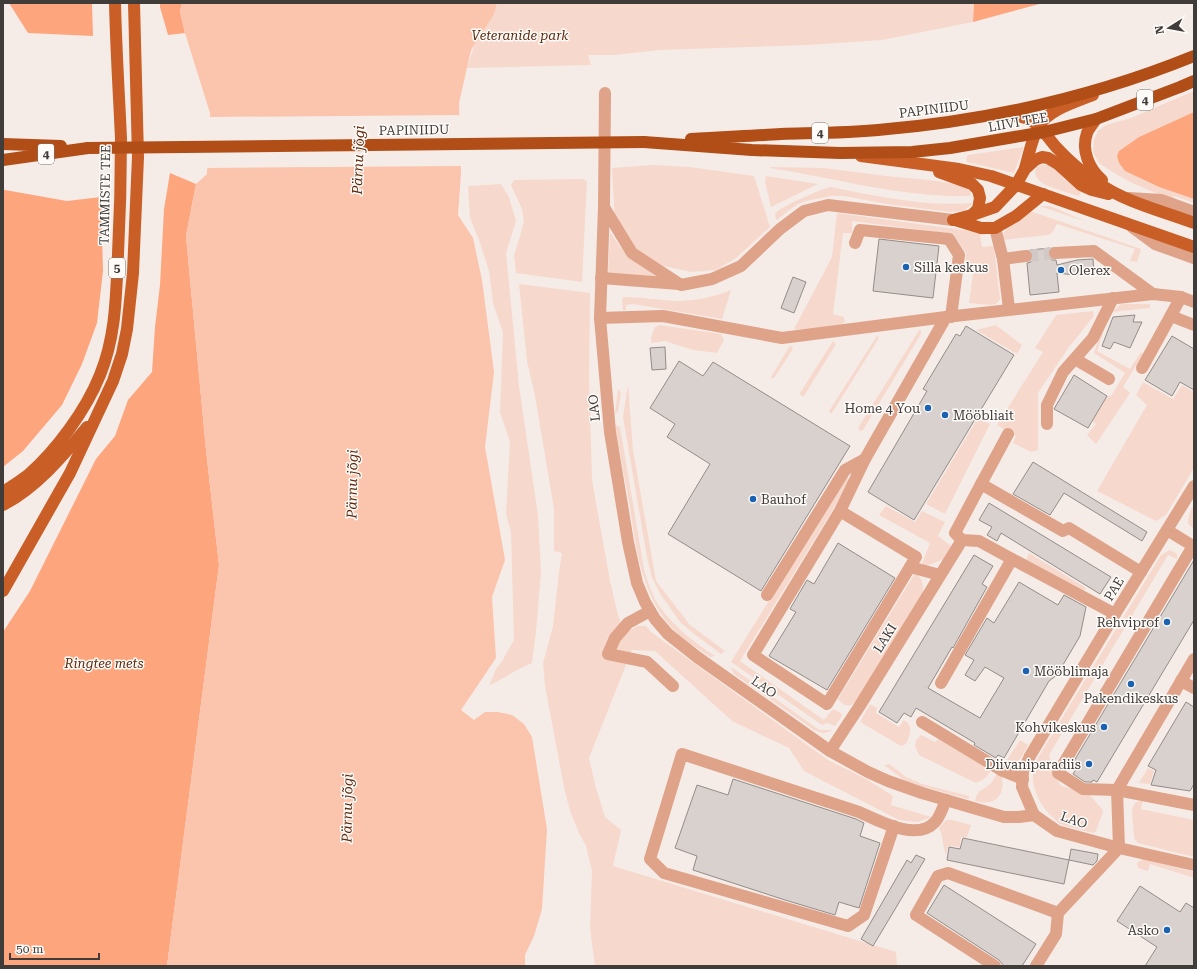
<svg xmlns="http://www.w3.org/2000/svg" width="1197" height="969" font-family="'Roboto Serif',serif">
<style>
.green{fill:#f6d9cc}
.forest{fill:#fda57d}
.water{fill:#fbc4ac}
.pier{fill:#f5ece8}
.building{fill:#d9d1cd;stroke:#948c88}
.lines{fill:none;stroke-linecap:round;stroke-linejoin:round}
.minor-tunnel{stroke:#d1c9c5;stroke-width:12;stroke-dasharray:12 6;stroke-linecap:butt}
.minor{stroke:#dfa389;stroke-width:12}
.major{stroke:#c95e26;stroke-width:12}
.highway{stroke:#b14e18;stroke-width:12}
.highway-bridge{stroke:#b14e18;stroke-width:12}
.poi-dot{fill:#1b62b2;stroke:#fefbf9;stroke-width:1.5}
.labels{text-anchor:middle;dominant-baseline:central;stroke-width:3;stroke-linejoin:round;paint-order:stroke}
.shield{fill:#fefbf9;stroke:#787573;stroke-width:1}
.shield-label{font-size:12px;font-weight:bold;fill:#3f3c3a}
.park-label{font-size:13px;font-style:italic;fill:#5f290c;stroke:#fefbf9}
.street-label{font-size:13px;fill:#3f3c3a;stroke:#fefbf9}
.poi-label{font-size:13px;fill:#3f3c3a;stroke:#fefbf9;text-anchor:start}
.water-label{font-size:14px;font-style:italic;fill:#5d2709;stroke:#fefbf9}
</style>
<rect width="100%" height="100%" fill="#f5ece8"/>
<g class="green">
<path d="M488,3H974L973,22L882,40L809,45L660,50L614,55H588L591,65L467,68Z"/>
<path d="M1194,91V112L1139,137L1119,151L1117,156L1119,163L1125,171L1159,187L1194,199V203L1174,196L1172,200L1130,182L1111,171L1099,163L1093,152L1094,140L1098,131L1106,125L1131,118Z"/>
<path d="M1024,147L1014,173L967,162L966,158L968,155Z"/>
<path d="M653,165L690,167L754,176L770,227L736,258L716,270L691,272L664,266L642,255L627,239L615,216L614,208L612,168Z"/>
<path d="M1041,165H1048L1056,169L1063,178L1081,193L1078,196C1070,193 1046,187 1041,182C1036,178 1034,173 1036,168Z"/>
<path d="M770,167L824,168L886,176L929,180L957,184L968,189L971,194L970,196C902,198 836,178 770,168Z"/>
<path d="M766,176L818,184L771,207L765,182Z"/>
<path d="M584,179L587,182L582,282L516,273L514,256L524,222L522,209L511,185L514,180Z"/>
<path d="M501,184L509,197L516,221L506,253L519,386L538,515L541,572L536,632L532,663L521,668L489,686L496,669L502,661L514,640L511,532L506,514L510,442L500,412L503,333L493,303L489,271L479,240L470,218L468,186Z"/>
<path d="M831,187C877,196 924,207 972,203L971,205L964,211L950,212L887,204L844,196H831L806,201L798,204L788,211L777,220C776,219 775,216 775,214C777,208 823,188 831,187Z"/>
<path d="M1039,206H1050L1055,208L1087,222Z"/>
<path d="M1030,211L1141,249L1137,262L1130,261L1135,249L1057,224L1052,233L1048,235L1003,240C1002,226 1019,218 1030,211Z"/>
<path d="M837,213L986,233L985,235H980L982,247L992,246L994,247L1000,299L996,304L990,305L969,303L974,266L965,264L966,253L953,234L852,221V233H843L833,314L844,317L845,322L842,324L808,330L794,329L832,257Z"/>
<path d="M610,232L621,248L632,259L666,278L608,274Z"/>
<path d="M519,284L590,293L589,377L592,480L610,581L618,615L625,633L638,626H646L651,632L828,760L868,780L893,796L891,805L931,817L929,818L917,822L899,820L804,771L789,748L732,721L655,651L632,650L589,758L596,788L605,817L621,830L613,866L896,952L897,966H595L590,928L592,871L586,846L579,833L570,811L564,787L545,686L543,663L553,626L559,572L562,553L554,551V509L535,396L527,361Z"/>
<path d="M731,290L722,319L633,304L626,305V310H623L622,300L623,297C641,297 659,300 676,301C695,301 714,297 731,290Z"/>
<path d="M1121,304H1150V308L1112,312Z"/>
<path d="M1093,311L1094,316L1069,347L1038,393V450L1031,452L1013,443L1016,436L997,425L1043,352L1035,348L1056,315Z"/>
<path d="M1109,315L1097,351L1130,369L1141,352L1143,354L1123,387L1130,393L1096,444L1087,435L1096,424L1092,421L1107,396H1111L1125,373L1094,353L1106,317Z"/>
<path d="M660,325L721,334L724,340L717,353L693,350L665,341L651,343V337L655,327Z"/>
<path d="M996,325L1022,345L1017,354L976,330Z"/>
<path d="M920,330L921,331V334L863,430L860,431L858,428L918,332Z"/>
<path d="M877,336H878L879,338L832,413H830L829,411Z"/>
<path d="M833,341L836,344L804,396H801L800,393Z"/>
<path d="M791,346L793,349L774,378H771V377L789,347Z"/>
<path d="M1143,382L1173,399L1182,385L1194,392V468L1166,515L1156,521L1097,491L1147,405L1136,395Z"/>
<path d="M628,384L633,450L656,581L690,625L725,651L721,654L693,633L680,622L661,595L652,578L647,557L623,417Z"/>
<path d="M618,389L621,393L618,411L615,414Z"/>
<path d="M978,418L990,424L945,514L926,504Z"/>
<path d="M615,425L620,427L644,569C648,582 652,596 660,607C674,627 695,643 715,656L710,657C699,649 685,641 676,632C642,598 637,553 630,508C625,481 620,453 615,425Z"/>
<path d="M848,478L850,482L740,661L824,720L833,709L841,713L842,716L835,726L827,723L822,725L731,662L844,479Z"/>
<path d="M1194,504V529L1188,524C1188,516 1190,511 1194,504Z"/>
<path d="M886,506L915,522L922,511L945,522L938,536L951,546L944,559L926,566L922,564L930,543L879,515Z"/>
<path d="M1170,550L1174,552L1177,554V559L1168,555L1049,755L1057,779L1061,786L1088,793L1103,810L1102,815L1096,831L1093,833L1062,825C1046,814 1031,793 1033,773C1034,767 1037,761 1039,756L1161,555Z"/>
<path d="M1029,553L1086,588L1083,592L1026,560Z"/>
<path d="M915,573C923,579 923,583 923,593L893,644L854,704C846,707 844,705 838,699Z"/>
<path d="M731,667L815,727L820,730H832C826,734 820,733 814,730L734,674Z"/>
<path d="M870,704L877,708L876,713L899,727L904,720C914,726 910,735 906,744L901,746L860,722Z"/>
<path d="M921,735L935,742L938,739L991,770C987,777 984,780 976,783L919,755L915,746L916,740Z"/>
<path d="M1020,740L1028,745C1022,756 1018,768 1003,766Z"/>
<path d="M889,764L906,777L922,784L969,796V799L924,787L904,780L884,765Z"/>
<path d="M1148,768L1154,771L1150,784L1139,783Z"/>
<path d="M998,773L1001,774C1005,786 1002,801 988,802C984,803 979,802 975,801C979,787 982,792 990,784C993,781 995,776 998,773Z"/>
<path d="M1143,800L1141,809L1194,820V857L1138,843L1134,838L1132,812L1133,806L1136,802Z"/>
<path d="M946,820H952L971,825L967,837H961L960,847L948,846L946,854L945,853L941,833L939,828Z"/>
<path d="M1143,859L1194,872V878L1150,864L1148,871L1138,868L1137,863L1138,862Z"/>
</g>
<g class="forest">
<path d="M9,3H92L93,36L28,33Z"/>
<path d="M160,3H182L180,11L185,33L168,35L160,7Z"/>
<path d="M974,3H1043L973,22Z"/>
<path d="M1194,112V199L1159,187L1125,171L1119,163L1117,156L1119,151L1139,137Z"/>
<path d="M170,173L196,184L186,236L206,450L219,565L167,966H3V632L30,591L96,459L115,436L128,400L152,372L155,327L160,285L164,209Z"/>
<path d="M3,190H5L67,201L101,197L103,271L97,323L82,364L62,405L23,451L3,467Z"/>
</g>
<path class="water" d="M182,3H497L494,14L471,50L459,103L461,173L458,215L473,238L482,280L494,372L485,447L505,560L492,597L496,658L461,710L474,720L485,712H498L512,715L524,724L532,737L547,829L542,909L534,936L525,955V966H167L219,565L206,450L186,236L196,184L207,174L210,113L185,33L180,11Z"/>
<path class="pier" d="M462,115L463,166L205,168L208,117Z"/>
<g class="building">
<path d="M879,239L939,246L933,298L873,291Z"/>
<path d="M1050,248L1048,253L1049,257L1052,260H1056L1057,265L1077,260L1092,259H1093L1094,274L1074,275L1057,273L1059,292L1030,295L1027,263L1031,262L1033,255L1032,252L1030,250Z"/>
<path d="M793,277L806,282L794,313L781,308Z"/>
<path d="M1135,315L1133,322H1142L1130,348L1114,342L1110,349L1102,346L1113,317Z"/>
<path d="M966,326L1014,355L914,520L868,492L927,391L923,389L956,334L960,336Z"/>
<path d="M1172,336L1194,349V390L1180,382L1172,396L1145,380Z"/>
<path d="M665,347L666,369L652,370L650,348Z"/>
<path d="M679,361L703,376L713,362L850,446L761,591L668,534L710,464L667,437L675,424L650,408Z"/>
<path d="M1074,375L1107,396L1088,428L1054,409Z"/>
<path d="M1033,462L1147,532L1142,541L1064,493L1050,515L1013,494Z"/>
<path d="M989,503L1111,577L1100,594L1001,533L997,541L987,535L992,527L979,520Z"/>
<path d="M838,543L895,578L827,690L769,656L796,612L790,609L807,580L814,584Z"/>
<path d="M974,555L993,566L982,584L987,587L953,648L952,647L928,688L980,718L1004,678L985,667L975,681L965,675L974,660L965,655L987,618L994,623L1019,582L1058,605L1064,595L1086,607L1080,636L1057,675L1049,681L1004,758L998,755L996,758L974,745L975,743L916,708L911,717L904,713L897,723L879,712Z"/>
<path d="M1194,560V620L1097,782L1093,780L1092,782H1085L1073,774L1076,769L1071,766Z"/>
<path d="M1186,702L1194,707V784L1190,791L1151,785L1156,770L1148,766Z"/>
<path d="M733,779L856,819L864,823L860,836L880,843L859,908L839,902L835,915L785,900L693,870L697,856L675,848L697,785L728,795Z"/>
<path d="M963,838L1069,860L1064,884L947,860L949,847L960,849Z"/>
<path d="M1071,849L1098,854L1097,861L1093,865L1069,860Z"/>
<path d="M916,855L925,859L873,946L861,939L907,860L911,863Z"/>
<path d="M944,885L1036,944L1022,966H1004L999,960L927,913Z"/>
<path d="M1140,886L1180,912L1186,903L1194,908V966H1145L1157,947L1117,921Z"/>
</g>
<g class="lines">
<path class="minor-tunnel" d="M1026,256L1055,253"/>
<g class="minor">
<path d="M605,93L604,207L632,253L681,285L712,279L741,266L780,229L804,211L828,205L953,220"/>
<path d="M1129,198L1161,200L1194,212"/>
<path d="M604,207L600,318L610,432L628,542L637,583L645,602L655,619L668,634L697,657L830,751L868,772L888,781L922,793L1004,817H1019L1034,815L1057,831L1119,848L1194,865"/>
<path d="M1132,227L1155,244L1194,258"/>
<path d="M995,228L1003,259L1009,309"/>
<path d="M855,243L860,230L949,239L959,255L951,317"/>
<path d="M1055,253L1094,251L1153,294"/>
<path d="M1003,259L1026,256"/>
<path d="M601,278L679,284"/>
<path d="M1171,316L1194,325"/>
<path d="M600,318L663,316L782,338L946,317"/>
<path d="M1075,359L1109,379"/>
<path d="M1142,368L1181,297"/>
<path d="M1047,424V405L1063,372L1093,338L1113,298"/>
<path d="M981,484L1008,434"/>
<path d="M840,511L916,557L827,704L753,655L840,511L865,459"/>
<path d="M1167,530L1193,546L1058,773L1083,789L1117,790L1194,805"/>
<path d="M1012,559L979,541L962,540L955,533L981,484L1063,531L1069,528L1141,572"/>
<path d="M910,567L940,575"/>
<path d="M767,595L845,470L865,459L946,317L1153,294L1181,297L1194,302"/>
<path d="M650,611L628,623L615,638L608,654L647,662L673,686"/>
<path d="M1181,681L1194,688"/>
<path d="M941,683L1012,559L1115,614"/>
<path d="M922,722L1003,771L1023,779"/>
<path d="M830,751L859,707L962,540"/>
<path d="M1034,815L1022,787L1023,772L1030,756L1115,614L1194,486"/>
<path d="M894,826L864,915L848,926L664,873L650,859L682,754L859,812C879,821 917,842 935,822C940,817 943,807 946,800"/>
<path d="M995,966L916,915L938,876L948,873L1058,913"/>
<path d="M1036,966L1056,934L1058,913L1119,848L1117,790L1194,659"/>
</g>
<g class="major">
<path d="M1001,115C1010,115 1019,115 1028,119C1040,124 1047,137 1056,147C1068,160 1083,173 1098,183C1125,202 1162,211 1194,223"/>
<path d="M1096,119C1093,124 1089,128 1087,133C1081,150 1089,169 1102,180"/>
<path d="M861,156L959,169L991,176L1194,247"/>
<path d="M1025,168C1029,155 1032,137 1039,126C1048,110 1076,102 1093,95"/>
<path d="M939,172L972,184L978,190L980,198L978,209L972,215"/>
<path d="M953,220L972,215L995,207L1016,185L1025,169L1035,160L1042,157L1048,158L1058,164L1081,185L1092,190L1108,194"/>
<path d="M955,220L981,228H995L1016,216L1043,194"/>
<path d="M3,492C11,487 20,481 28,475C56,451 86,410 100,375C116,336 116,296 118,254C120,216 121,177 121,139C119,94 116,48 115,3"/>
<path d="M3,505C36,488 64,455 87,427"/>
<path d="M3,591L70,473L113,381L122,354L127,329L133,273L138,157L134,3"/>
</g>
<g class="highway">
<path d="M691,139C721,137 751,136 781,134C813,133 846,133 878,130C986,121 1093,97 1194,56"/>
<path d="M644,142L752,150L840,153L912,152L950,148L1044,132L1096,119L1180,87L1194,81"/>
<path d="M3,144L61,146"/>
<path d="M3,160L88,148"/>
</g>
<path class="highway-bridge" d="M88,148L644,142"/>
</g>
<g class="poi-dot">
<circle cx="906" cy="267" r="4"/>
<circle cx="1061" cy="270" r="4"/>
<circle cx="928" cy="408" r="4"/>
<circle cx="945" cy="415" r="4"/>
<circle cx="753" cy="499" r="4"/>
<circle cx="1167" cy="622" r="4"/>
<circle cx="1026" cy="671" r="4"/>
<circle cx="1131" cy="684" r="4"/>
<circle cx="1104" cy="727" r="4"/>
<circle cx="1089" cy="764" r="4"/>
<circle cx="1167" cy="930" r="4"/>
</g>
<g class="labels">
<g class="shield">
<rect x="1137" y="90" width="16" height="20" rx="3"/>
<rect x="812" y="123" width="16" height="20" rx="3"/>
<rect x="38" y="144" width="16" height="20" rx="3"/>
<rect x="109" y="258" width="16" height="20" rx="3"/>
</g>
<g class="shield-label">
<text x="1145" y="100">4</text>
<text x="820" y="133">4</text>
<text x="46" y="154">4</text>
<text x="117" y="268">5</text>
</g>
<g class="park-label">
<text x="520" y="35">Veteranide park</text>
<text x="104" y="663">Ringtee mets</text>
</g>
<g class="street-label">
<text transform="translate(934 109) rotate(-7)">PAPINIIDU</text>
<text transform="translate(1018 122) rotate(-10)">LIIVI TEE</text>
<text transform="translate(414 130) rotate(-1)">PAPINIIDU</text>
<text transform="translate(105 195) rotate(-89)">TAMMISTE TEE</text>
<text transform="translate(594 408) rotate(-96)">LAO</text>
<text transform="translate(1114 589) rotate(-58)">PAE</text>
<text transform="translate(885 638) rotate(-58)">LAKI</text>
<text transform="translate(764 687) rotate(35)">LAO</text>
<text transform="translate(1074 820) rotate(19)">LAO</text>
</g>
<g class="poi-label">
<text x="914" y="267">Silla keskus</text>
<text x="1069" y="270">Olerex</text>
<text x="920" y="408" text-anchor="end">Home 4 You</text>
<text x="953" y="415">Mööbliait</text>
<text x="761" y="499">Bauhof</text>
<text x="1159" y="622" text-anchor="end">Rehviprof</text>
<text x="1034" y="671">Mööblimaja</text>
<text x="1131" y="698" text-anchor="middle">Pakendikeskus</text>
<text x="1096" y="727" text-anchor="end">Kohvikeskus</text>
<text x="1081" y="764" text-anchor="end">Diivaniparadiis</text>
<text x="1159" y="930" text-anchor="end">Asko</text>
</g>
<g class="water-label">
<text transform="translate(358 160) rotate(-88)">Pärnu jõgi</text>
<text transform="translate(352 484) rotate(-89)">Pärnu jõgi</text>
<text transform="translate(347 808) rotate(-89)">Pärnu jõgi</text>
</g>
</g>
<rect width="1197" height="969" fill="none" stroke="#3f3c3a" stroke-width="8"/>
<g transform="translate(1169 28) rotate(259)" stroke="#fefbf9" stroke-width="3" paint-order="stroke">
<path d="M0-3L7 15L0 10L-7 15Z" fill="#3f3c3a"/>
<text y="-6" font-size="11" font-weight="bold" text-anchor="middle" fill="#3f3c3a">N</text>
</g>
<path d="M10 953v6h89v-6" fill="none" stroke="#3f3c3a" stroke-width="2"/>
<text x="16" y="953" font-size="12" fill="#3f3c3a" stroke="#fefbf9" stroke-width="3" paint-order="stroke">50 m</text>
</svg>
